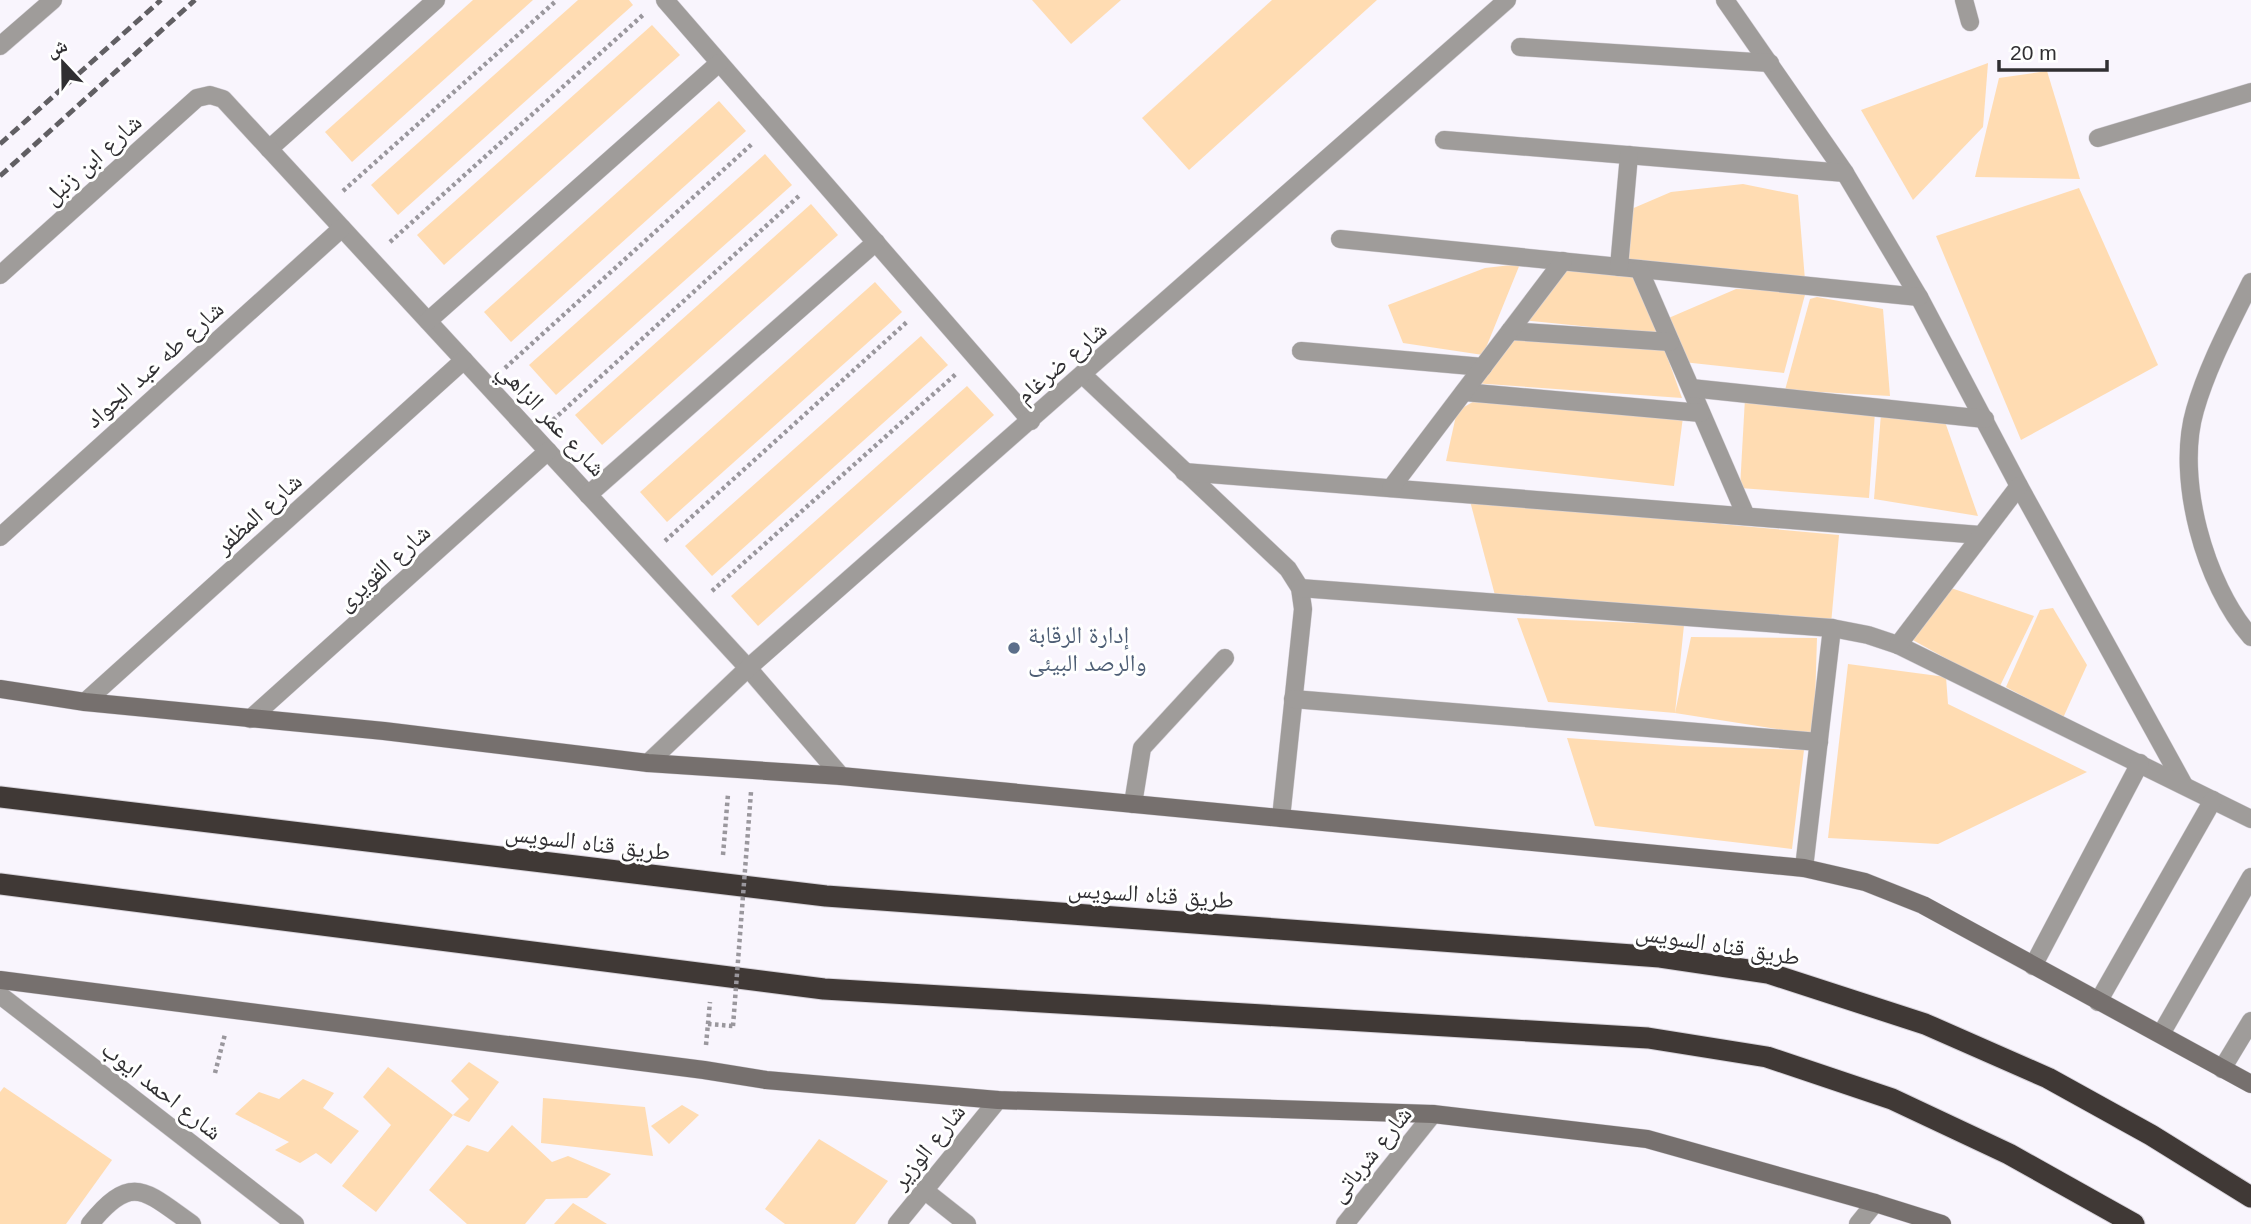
<svg xmlns="http://www.w3.org/2000/svg" width="2251" height="1224" font-family="Arial,'Noto Naskh Arabic',sans-serif">
<style>
.building{fill:#ffdcb2}
.lines{fill:none;stroke-linecap:round;stroke-linejoin:round}
.lane-casing{stroke:#d5d1d8;stroke-width:19}
.street-casing{stroke:#d5d1d8;stroke-width:19}
.secondary-casing{stroke:#d5d1d8;stroke-width:19}
.highway-casing{stroke:#d5d1d8;stroke-width:23}
.path{stroke:#9a979d;stroke-width:4.5;stroke-dasharray:3.5 3.5;stroke-linecap:butt}
.lane{stroke:#9f9c9a;stroke-width:18}
.street{stroke:#9f9c9a;stroke-width:18}
.secondary{stroke:#76706e;stroke-width:18}
.highway{stroke:#403936;stroke-width:21}
.rail{stroke:#615f63;stroke-width:5;stroke-dasharray:10 5;stroke-linecap:butt}
.path-bridge{stroke:#9a979d;stroke-width:4.5;stroke-dasharray:3.5 3.5;stroke-linecap:butt}
.service-dot{fill:#5c6f8a;stroke:#fff;stroke-width:2.5}
.labels{text-anchor:middle;dominant-baseline:central;stroke-width:6;stroke-linejoin:round;paint-order:stroke}
.street-label{font-size:24px;fill:#302f32;stroke:#fff}
.service-label{font-size:24px;fill:#4e5e75;stroke:#fff;text-anchor:start}
</style>
<rect width="100%" height="100%" fill="#f9f5fd"/>
<g class="building">
<path d="M473,0H533L352,162L325,132Z"/>
<path d="M578,0H629L633,5L398,215L371,185Z"/>
<path d="M1032,0H1121L1071,44Z"/>
<path d="M1272,0H1377L1189,170L1142,118Z"/>
<path d="M652,25L680,55L444,265L417,235Z"/>
<path d="M1988,63L1983,127L1913,200L1861,110Z"/>
<path d="M2047,71L2080,179L1975,177L1999,78Z"/>
<path d="M719,101L746,131L511,342L484,312Z"/>
<path d="M765,154L792,185L556,395L529,365Z"/>
<path d="M1743,184L1798,195L1805,280L1622,264L1629,210L1671,192Z"/>
<path d="M2079,188L2158,365L2021,440L1936,236Z"/>
<path d="M811,204L838,235L602,445L575,415Z"/>
<path d="M1520,264L1483,355L1403,343L1388,305L1485,268Z"/>
<path d="M1563,269L1636,276L1661,334L1522,320Z"/>
<path d="M875,282L902,312L667,522L640,492Z"/>
<path d="M1736,289L1806,291L1784,373L1683,362L1664,320Z"/>
<path d="M1817,297L1883,309L1890,396L1785,390L1810,299Z"/>
<path d="M921,336L948,365L712,576L685,546Z"/>
<path d="M1513,339L1663,345L1682,398L1473,383Z"/>
<path d="M967,386L994,415L758,626L731,596Z"/>
<path d="M1745,398L1875,412L1869,498L1740,488Z"/>
<path d="M1478,399L1683,417L1674,486L1446,461L1457,411Z"/>
<path d="M1881,414L1944,419L1978,516L1874,499Z"/>
<path d="M1470,501L1839,535L1831,624L1496,599Z"/>
<path d="M1951,588L2034,616L1999,688L1911,639Z"/>
<path d="M2053,608L2087,665L2063,718L2006,687L2040,610Z"/>
<path d="M1517,618L1684,625L1675,713L1691,637L1817,638L1814,735L1675,713L1548,702Z"/>
<path d="M1848,664L1946,677L1948,704L2087,772L1938,844L1828,838Z"/>
<path d="M1567,738L1682,746L1804,750L1792,849L1595,826Z"/>
<path d="M469,1062L499,1082L469,1122L453,1115L376,1212L342,1186L391,1125L363,1097L388,1067L453,1115L469,1099L451,1081Z"/>
<path d="M303,1079L334,1093L323,1108L359,1131L331,1164L316,1153L300,1163L275,1150L289,1142L235,1114L259,1092L279,1099Z"/>
<path d="M4,1087L112,1160L66,1224H0V1092Z"/>
<path d="M543,1098L645,1107L653,1156L541,1143Z"/>
<path d="M682,1105L699,1115L669,1144L651,1126Z"/>
<path d="M512,1125L552,1162L568,1156L611,1174L587,1198L546,1199L525,1224H467L429,1190L467,1145L488,1152Z"/>
<path d="M819,1139L888,1181L855,1224H785L765,1209Z"/>
<path d="M573,1203L607,1224H554Z"/>
</g>
<g class="lines">
<defs>
<g id="lane">
<path d="M1964,0L1970,22"/>
<path d="M2098,138L2251,92"/>
<path d="M2251,282C2231,323 2208,365 2195,410C2175,478 2205,585 2251,637"/>
<path d="M1133,804L1142,748L1225,658"/>
<path d="M90,1224C132,1172 145,1191 192,1224"/>
</g>
<g id="street">
<path d="M665,0L1031,421"/>
<path d="M1725,0L1845,173L1919,297L2019,486L2184,785"/>
<path d="M0,46L53,0"/>
<path d="M1520,47L1770,63"/>
<path d="M1444,140L1845,173"/>
<path d="M269,149L436,0"/>
<path d="M1340,239L1919,297"/>
<path d="M1619,267L1629,155"/>
<path d="M1639,269L1746,516"/>
<path d="M0,275L197,98L210,95L223,99L748,668L841,776"/>
<path d="M428,321L719,63"/>
<path d="M1510,331L1670,342"/>
<path d="M1301,351L1483,367"/>
<path d="M1083,375L1288,569L1300,588L1303,609L1281,818"/>
<path d="M1691,388L1985,419"/>
<path d="M1464,392L1701,413"/>
<path d="M1184,472L1980,535"/>
<path d="M1391,488L1563,261"/>
<path d="M588,495L876,242"/>
<path d="M0,537L342,228"/>
<path d="M1300,588L1832,628L1868,635L1898,645L2251,819"/>
<path d="M1898,645L2019,486"/>
<path d="M1293,699L1819,742"/>
<path d="M85,702L464,360"/>
<path d="M250,719L548,451"/>
<path d="M648,763L748,668L1507,0"/>
<path d="M1804,868L1832,628"/>
<path d="M2033,966L2140,763"/>
<path d="M0,995L295,1224"/>
<path d="M2098,1002L2213,800"/>
<path d="M2161,1034L2251,877"/>
<path d="M2222,1069L2251,1021"/>
<path d="M924,1190L967,1224"/>
<path d="M897,1224L998,1100"/>
<path d="M1345,1224L1433,1114"/>
<path d="M1858,1224L1875,1203"/>
</g>
<g id="secondary">
<path d="M0,689L85,702L384,731L648,763L841,776L1804,868L1865,882L1923,905L2251,1084"/>
<path d="M0,980L704,1070L766,1080L998,1100L1433,1114L1647,1139L1875,1203L1942,1224"/>
</g>
<g id="highway">
<path d="M0,797L826,896L1660,957L1768,973L1925,1024L2048,1078L2151,1135L2251,1197"/>
<path d="M0,884L824,989L1648,1038L1767,1057L1892,1099L2009,1154L2134,1224"/>
</g>
</defs>
<use href="#lane" class="lane-casing"/>
<use href="#street" class="street-casing"/>
<use href="#secondary" class="secondary-casing"/>
<use href="#highway" class="highway-casing"/>
<g class="path">
<path d="M343,191L557,0"/>
<path d="M390,242L644,14"/>
<path d="M505,368L753,143"/>
<path d="M553,420L800,195"/>
<path d="M665,541L908,321"/>
<path d="M712,591L956,374"/>
<path d="M723,855L728,794"/>
<path d="M708,1024L733,1026"/>
<path d="M706,1045L710,1002"/>
<path d="M215,1073L225,1034"/>
</g>
<use href="#lane" class="lane"/>
<use href="#street" class="street"/>
<use href="#secondary" class="secondary"/>
<use href="#highway" class="highway"/>
<g class="rail">
<path d="M0,144L161,0"/>
<path d="M0,176L195,0"/>
</g>
<path class="path-bridge" d="M733,1026L751,792"/>
</g>
<circle class="service-dot" cx="1014" cy="648" r="7"/>
<g class="labels">
<g class="street-label">
<text transform="translate(92 159) rotate(-42)">شارع ابن زنبل</text>
<text transform="translate(1061 362) rotate(-41)">شارع ضرغام</text>
<text transform="translate(154 364) rotate(-42)">شارع طه عبد الجواد</text>
<text transform="translate(552 419) rotate(47)">شارع عمر الزاهي</text>
<text transform="translate(258 513) rotate(-42)">شارع المظفر</text>
<text transform="translate(383 567) rotate(-42)">شارع القويرى</text>
<text transform="translate(588 842) rotate(7)">طريق قناه السويس</text>
<text transform="translate(1151 894) rotate(4)">طريق قناه السويس</text>
<text transform="translate(1718 944) rotate(9)">طريق قناه السويس</text>
<text transform="translate(162 1090) rotate(38)">شارع احمد ايوب</text>
<text transform="translate(928 1146) rotate(-51)">شارع الوزير</text>
<text transform="translate(1370 1154) rotate(-51)">شارع شرباتى</text>
</g>
<g class="service-label">
<text x="1028" y="634">إدارة الرقابة<tspan x="1028" dy="28">والرصد البيئى</tspan></text>
</g>
</g>
<g transform="translate(63 63) rotate(338)" stroke="#ffffff" stroke-width="5" paint-order="stroke">
<path d="M0-5L12 26L0 18L-12 26Z" fill="#302f32"/>
<text y="-10" font-size="19" font-weight="bold" text-anchor="middle" fill="#302f32">ش</text>
</g>
<path d="M1999 60v10h108v-10" fill="none" stroke="#302f32" stroke-width="3.5"/>
<text x="2010" y="60" font-size="21" fill="#302f32" stroke="#ffffff" stroke-width="5" paint-order="stroke">20 m</text>
</svg>
